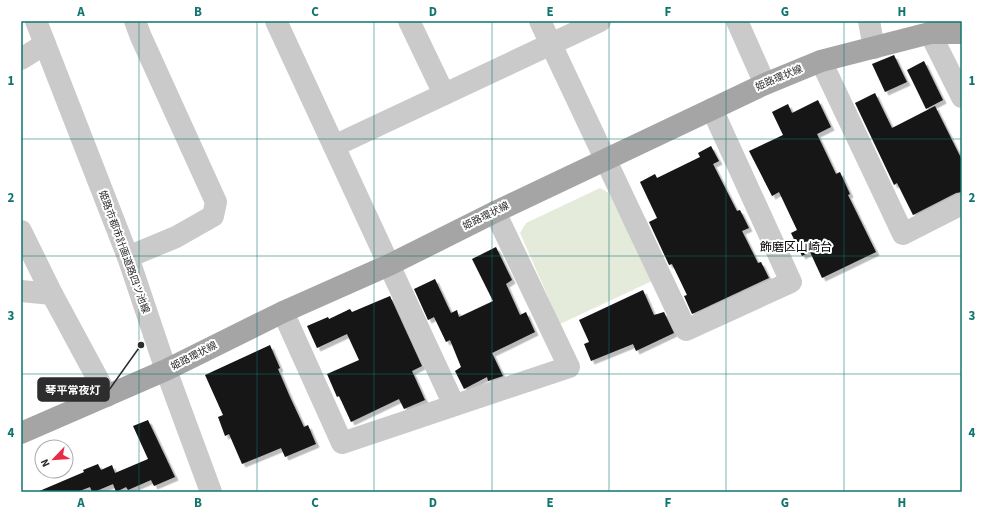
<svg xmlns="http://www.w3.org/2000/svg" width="983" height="513" font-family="'Source Sans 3','Noto Sans JP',sans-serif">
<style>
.green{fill:#e4ebda}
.building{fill:#141414;filter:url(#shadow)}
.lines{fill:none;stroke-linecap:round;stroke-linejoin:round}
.minor{stroke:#cacaca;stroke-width:22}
.major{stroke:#a5a5a5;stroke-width:22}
.grid{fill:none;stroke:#0f766e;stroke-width:1;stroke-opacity:0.55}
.labels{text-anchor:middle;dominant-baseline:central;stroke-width:4;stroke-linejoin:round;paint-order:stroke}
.street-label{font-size:10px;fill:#2d2d2d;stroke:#fff}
.quarter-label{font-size:12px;fill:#000;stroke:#fff}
.leader{fill:none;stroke:#2d2d2d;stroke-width:1.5}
.callout-dot{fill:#2d2d2d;stroke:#fff;stroke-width:1.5}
.callout{fill:#2d2d2d;stroke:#2d2d2d;stroke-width:1.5}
.callout-label{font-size:11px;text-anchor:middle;font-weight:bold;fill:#fff}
.neatline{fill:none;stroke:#0f766e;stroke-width:1.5}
.grid-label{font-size:13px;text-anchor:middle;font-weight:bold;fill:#0f766e}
</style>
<defs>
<filter id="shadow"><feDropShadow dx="3.5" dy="3.5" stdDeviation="0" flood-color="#0004"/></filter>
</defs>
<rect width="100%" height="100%" fill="#fff"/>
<path class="green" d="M600,188L609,193L652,281L560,324L520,233L526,223Z"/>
<g class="building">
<path d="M894,55L907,82L885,92L872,64Z"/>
<path d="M924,61L943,100L926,109L907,70Z"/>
<path d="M875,93L892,128L935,106L962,160V192L956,193L913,215L897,183L894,185L855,103Z"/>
<path d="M818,100L831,127L817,134L836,174L840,172L850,194L848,195L876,252L822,278L810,252L802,256L791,233L797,230L779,192L772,196L749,151L783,135L772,112L788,104L792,113Z"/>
<path d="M711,146L719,161L713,164L737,211L740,210L749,228L742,231L758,263L761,262L769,278L692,314L684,296L687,295L672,264L669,265L649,222L657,218L640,182L655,174L657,178L700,157L698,153Z"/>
<path d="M496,247L512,280L506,284L520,315L526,312L535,332L492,353L503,376L488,381L487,377L464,389L455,371L461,367L450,340L446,342L434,317L428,320L414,289L435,279L451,313L457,310L459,317L493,301L472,259Z"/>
<path d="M643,290L654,315L664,312L674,333L636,351L633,344L591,361L584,344L589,342L579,320Z"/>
<path d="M390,296L422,366L412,371L425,400L404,409L399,399L351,422L339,396L337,397L327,374L359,360L347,334L317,348L307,326L328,317L329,319L350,309L352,312Z"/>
<path d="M270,345L280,368L278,369L290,397L304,427L308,425L316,444L285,457L281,448L242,464L229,434L225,436L218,417L223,415L205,375Z"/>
<path d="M148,420L175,477L154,486L151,480L128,490L126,487L116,492L113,484L94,492H92L90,487L77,492H37L84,472L83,470L98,464L101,470L112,465L115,473L148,459L133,426Z"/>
</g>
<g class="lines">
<g class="minor">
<path d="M36,21L128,257L166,370L211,492"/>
<path d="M276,21L454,405"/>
<path d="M409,21L444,94"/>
<path d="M540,21L686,330L791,282L712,109"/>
<path d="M737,21L765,84"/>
<path d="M869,21L874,48"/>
<path d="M930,33L962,97"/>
<path d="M21,59L45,44"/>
<path d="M821,61L903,234L962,204"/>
<path d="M334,146L600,21"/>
<path d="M21,231L52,294L107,396"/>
<path d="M128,257L176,237L213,216L216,202L141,37L135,21"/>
<path d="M21,291L52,294"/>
<path d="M283,312L342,443L569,367L495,212"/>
</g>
<path class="major" d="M21,433L166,370L283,312L389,265L495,212L765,84L821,61L930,33H962"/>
</g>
<path class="grid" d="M139,21V492M257,21V492M374,21V492M492,21V492M609,21V492M726,21V492M844,21V492M21,139H962M21,256H962M21,374H962"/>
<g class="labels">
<g class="street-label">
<text transform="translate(779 78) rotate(-23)">姫路環状線</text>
<text transform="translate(486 216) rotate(-26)">姫路環状線</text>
<text transform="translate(124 252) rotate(70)">姫路市都市計画道路四ツ池線</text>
<text transform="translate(194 356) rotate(-27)">姫路環状線</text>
</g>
<g class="quarter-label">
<text x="796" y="247">飾磨区山崎台</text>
</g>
</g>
<path class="leader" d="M141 345L109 390"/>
<circle class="callout-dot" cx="141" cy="345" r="4"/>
<rect class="callout" x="38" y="378" width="71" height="23" rx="4"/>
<g class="callout-label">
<text x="73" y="394">琴平常夜灯</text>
</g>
<rect width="983" height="513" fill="none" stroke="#ffffff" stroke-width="44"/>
<g transform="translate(54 459) rotate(245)"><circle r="19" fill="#ffffff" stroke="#ababab"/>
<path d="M0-3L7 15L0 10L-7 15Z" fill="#e72c47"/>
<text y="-6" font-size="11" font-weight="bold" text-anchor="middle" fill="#2d2d2d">N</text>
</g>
<rect x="22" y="22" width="939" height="469" class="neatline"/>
<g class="grid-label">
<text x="81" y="16">A</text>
<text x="198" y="16">B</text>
<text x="315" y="16">C</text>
<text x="433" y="16">D</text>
<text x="550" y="16">E</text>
<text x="668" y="16">F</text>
<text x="785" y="16">G</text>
<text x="902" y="16">H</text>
<text x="11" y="85">1</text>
<text x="972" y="85">1</text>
<text x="11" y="202">2</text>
<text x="972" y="202">2</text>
<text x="11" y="320">3</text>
<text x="972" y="320">3</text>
<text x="11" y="437">4</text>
<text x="972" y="437">4</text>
<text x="81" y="507">A</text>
<text x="198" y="507">B</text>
<text x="315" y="507">C</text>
<text x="433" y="507">D</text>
<text x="550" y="507">E</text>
<text x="668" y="507">F</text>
<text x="785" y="507">G</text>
<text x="902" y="507">H</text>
</g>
</svg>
